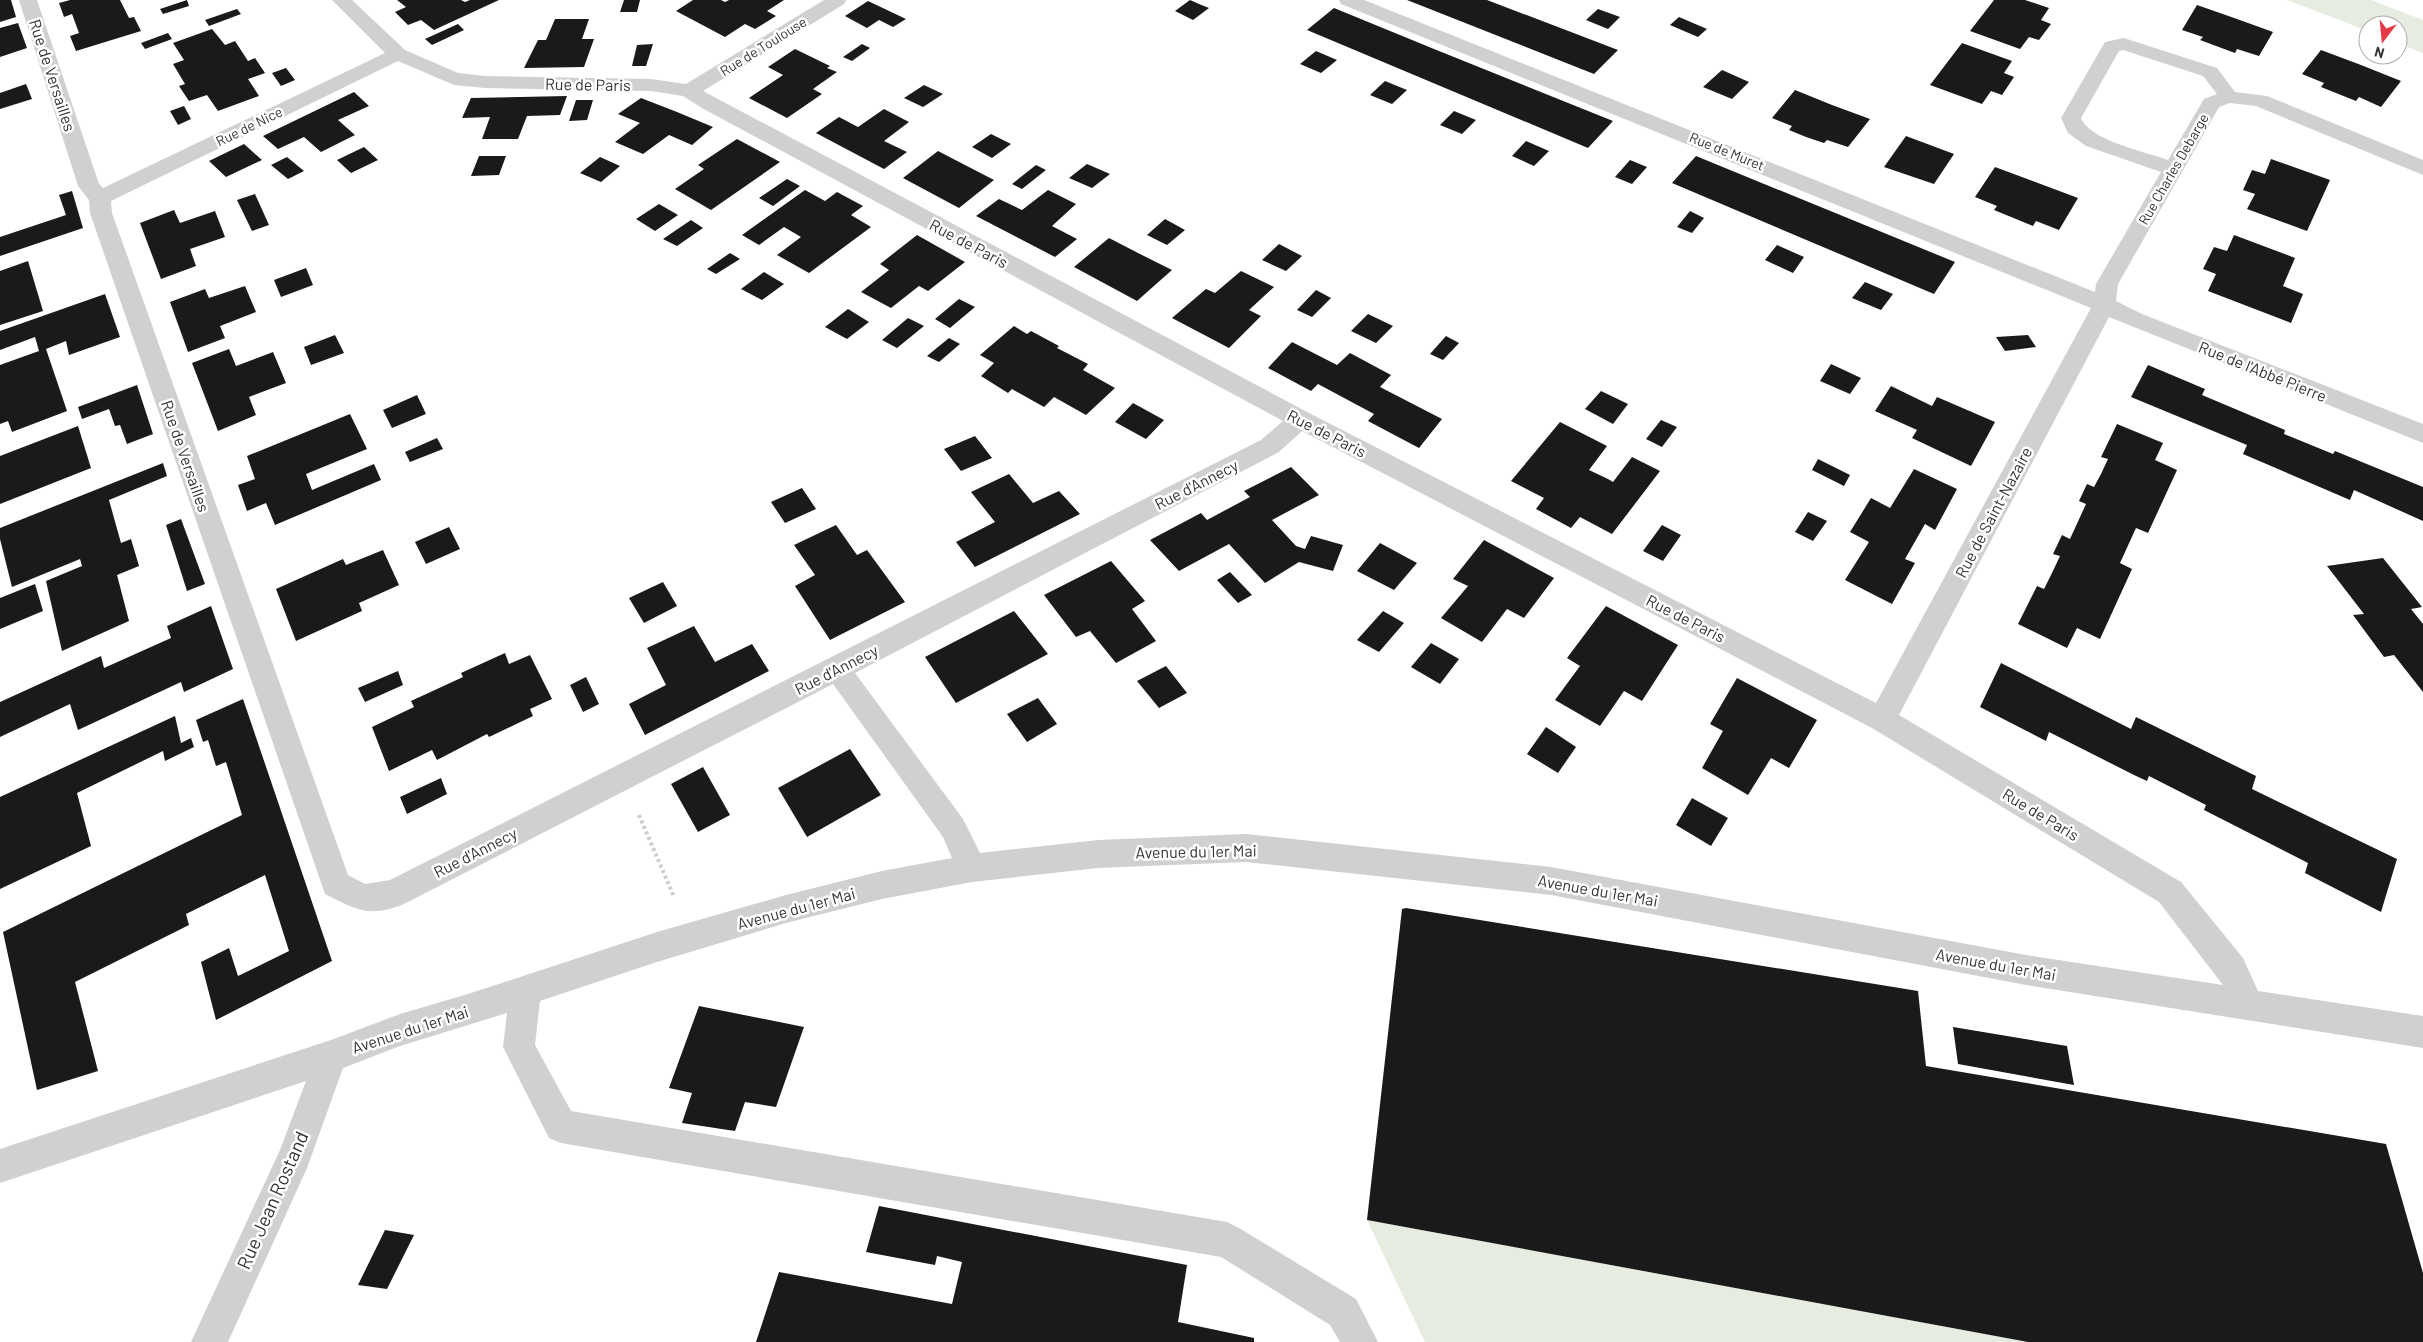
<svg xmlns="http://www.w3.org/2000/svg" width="2423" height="1342" font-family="Barlow,sans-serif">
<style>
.green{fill:#e6ecdf}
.building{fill:#1a1a1a}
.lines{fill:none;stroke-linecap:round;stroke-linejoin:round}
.path{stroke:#cdcdcd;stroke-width:4;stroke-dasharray:3 3;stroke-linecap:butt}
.minor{fill:#d0d0d0;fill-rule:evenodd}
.labels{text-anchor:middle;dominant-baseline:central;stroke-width:5;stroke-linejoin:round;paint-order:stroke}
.far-street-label{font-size:14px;fill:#333;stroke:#fff}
.street-label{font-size:16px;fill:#333;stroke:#fff}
.near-street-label{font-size:19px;fill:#333;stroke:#fff}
</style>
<rect width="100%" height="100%" fill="#fff"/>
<g class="green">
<path d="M2287,0H2371L2423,20V53L2398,43V25H2368V31Z"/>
<path d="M1367,1220L2028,1342H1425Z"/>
</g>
<g class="building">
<path d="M0,0H11L16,17L0,22Z"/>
<path d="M70,0H120L129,18L134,17L141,31L76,51L70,36L79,33L72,14L64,17L59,3Z"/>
<path d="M187,0L189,6L163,14L160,9Z"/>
<path d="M397,0H461L465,2L470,0H499L434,30L421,20L408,25L395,12L406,7Z"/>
<path d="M624,0H640L637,12H620Z"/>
<path d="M693,0H721L725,2L729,0H784L767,11L776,16L755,29L745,24L725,37L676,11Z"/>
<path d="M1190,0L1199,4L1209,8L1193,20L1175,11Z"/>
<path d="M1407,0H1487L1618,50L1594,74Z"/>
<path d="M1994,0H2025L2049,8L2041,20L2051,24L2039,40L2029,37L2020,49L1970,31Z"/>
<path d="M868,1L906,19L893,27L879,20L867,28L845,16Z"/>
<path d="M2197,5L2237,19L2273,32L2259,56L2237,49L2235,53L2200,40L2203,37L2182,30Z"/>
<path d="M1334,8L1434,49L1613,121L1588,148L1307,30Z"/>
<path d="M237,9L241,14L209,26L205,20Z"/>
<path d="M1598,9L1620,17L1608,29L1586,20Z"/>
<path d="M1679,17L1707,29L1698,37L1670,25Z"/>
<path d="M555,19H589L582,39H594L584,67L524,68L538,40H546Z"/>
<path d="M18,23L27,48L0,57V28Z"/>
<path d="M458,24L464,30L432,45L425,39Z"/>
<path d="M212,29L225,45L235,41L248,61L255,58L265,73L248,79L259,96L218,111L207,95L189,101L179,86L185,84L173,64L184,60L173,43Z"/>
<path d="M168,33L172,39L145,49L141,43Z"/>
<path d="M1962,43L2012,61L2004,73L2014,77L2002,95L1991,91L1982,104L1930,85Z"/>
<path d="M653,44L646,66H632L637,45Z"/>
<path d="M862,44L870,48L852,61L843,57Z"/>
<path d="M795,49L830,66L827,68L837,72L813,89L822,94L787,118L749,98L783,75L768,67Z"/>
<path d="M2321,50L2361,65L2401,81L2381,107L2359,97L2356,101L2321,87L2324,83L2302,74Z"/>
<path d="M1316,51L1337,60L1321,73L1300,64Z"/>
<path d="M286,68L295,80L281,86L272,73Z"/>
<path d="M1722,70L1749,82L1732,99L1703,87Z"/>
<path d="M1385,81L1407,90L1392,104L1370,95Z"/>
<path d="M26,84L32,99L0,109V93Z"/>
<path d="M924,85L943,94L923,107L904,98Z"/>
<path d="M1795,90L1832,105L1870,119L1848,147L1827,140L1824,143L1806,137L1789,130L1792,126L1772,118Z"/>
<path d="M354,92L369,106L338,120L355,135L321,152L304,137L278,149L263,136Z"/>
<path d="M567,96L560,115L527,116L518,139H482L490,117L462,118L471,98Z"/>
<path d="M641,98L677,112L713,127L692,145L669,135L643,154L615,142L640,123L618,114Z"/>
<path d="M576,100H593L587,120L569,121Z"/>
<path d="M184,106L191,119L178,125L170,111Z"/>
<path d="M884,109L909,122L884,141L907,152L884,169L816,133L839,117L858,127Z"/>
<path d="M1454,111L1476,120L1462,134L1440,125Z"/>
<path d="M991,134L1011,144L992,158L972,147Z"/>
<path d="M1906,136L1954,154L1934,184L1884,167Z"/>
<path d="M737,139L780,162L711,210L675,189L704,169L698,165Z"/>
<path d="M1526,141L1549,151L1534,166L1512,156Z"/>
<path d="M244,144L262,160L226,177L209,161Z"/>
<path d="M364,147L378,160L351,173L337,160Z"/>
<path d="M938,151L965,165L994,180L959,208L903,178Z"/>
<path d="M479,156H506L499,175L471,176Z"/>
<path d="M1696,156L1713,163L1955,262L1934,294L1672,183Z"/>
<path d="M287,157L304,171L288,179L271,165Z"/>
<path d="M600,157L620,166L601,182L580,173Z"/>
<path d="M2271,159L2330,180L2307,231L2247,209L2255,194L2243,190L2248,179L2252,170L2265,174Z"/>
<path d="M1630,160L1647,167L1632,184L1615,177Z"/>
<path d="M1087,164L1110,174L1092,188L1069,178Z"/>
<path d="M1036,165L1046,170L1022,189L1012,184Z"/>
<path d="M1995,167L2078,198L2059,230L2036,221L2033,226L1994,210L1997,206L1975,197Z"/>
<path d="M787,179L800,186L773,206L759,198Z"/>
<path d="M805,190L825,201L837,192L863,206L851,215L871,227L809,273L777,255L801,237L784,227L759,245L742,235Z"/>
<path d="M1048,190L1076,204L1052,226L1077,239L1055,257L976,216L999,199L1022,210Z"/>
<path d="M72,191L83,228L0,256V237L66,215L59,195Z"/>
<path d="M255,194L269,225L252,231L237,200Z"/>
<path d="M659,204L678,215L655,231L636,219Z"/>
<path d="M174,210L180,223L215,211L225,237L190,249L196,266L161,279L140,223Z"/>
<path d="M1690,211L1704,218L1692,233L1677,227Z"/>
<path d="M1165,219L1185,230L1167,245L1147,235Z"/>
<path d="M691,220L703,228L677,246L663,239Z"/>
<path d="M917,235L965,262L928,291L919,286L891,308L861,292L889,270L880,264Z"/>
<path d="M2234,235L2295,258L2283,286L2303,294L2291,323L2208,291L2216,274L2203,269L2214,247L2227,251Z"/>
<path d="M1109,238L1140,254L1172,270L1137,301L1074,267Z"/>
<path d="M1279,244L1302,256L1286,271L1262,260Z"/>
<path d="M1777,245L1804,257L1793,273L1765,260Z"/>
<path d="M730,253L740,259L716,274L707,269Z"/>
<path d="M28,261L43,311L0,325V271Z"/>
<path d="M306,268L313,285L281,297L274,280Z"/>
<path d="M1241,271L1274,287L1249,310L1261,316L1229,348L1172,318L1206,289L1215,293Z"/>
<path d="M764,272L784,284L762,300L741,289Z"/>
<path d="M1865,282L1893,294L1881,310L1852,298Z"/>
<path d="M245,286L256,312L220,326L225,338L188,352L170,302L205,289L209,298Z"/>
<path d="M1316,290L1331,298L1312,317L1297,310Z"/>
<path d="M105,294L120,337L69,355L66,341L46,349L67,411L12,432L8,421L0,424V365L39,351L35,337L0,350V331Z"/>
<path d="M959,299L975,307L950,328L935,319Z"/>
<path d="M848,309L869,322L847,339L825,327Z"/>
<path d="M1368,314L1393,326L1376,343L1351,331Z"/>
<path d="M908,318L924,326L897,348L882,340Z"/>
<path d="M1014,326L1027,334L1031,331L1059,346L1057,348L1088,364L1083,370L1115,388L1086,415L1054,397L1044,407L1012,389L1008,393L981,376L994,363L980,355Z"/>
<path d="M335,335L344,353L311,365L304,347Z"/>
<path d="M2028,335L2036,347L2005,351L1996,337Z"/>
<path d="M1446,336L1459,343L1443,360L1430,354Z"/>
<path d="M949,338L960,344L939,362L927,356Z"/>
<path d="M1292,342L1337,365L1350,353L1391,375L1380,387L1442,419L1419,448L1368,421L1374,414L1318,384L1311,391L1268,368Z"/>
<path d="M229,349L236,366L273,352L286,383L249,397L256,415L218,431L192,363Z"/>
<path d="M1831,364L1861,378L1850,394L1820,381Z"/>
<path d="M2148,365L2205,389L2202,395L2285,430L2284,434L2333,454L2335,451L2423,487V521L2354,490L2350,500L2243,454L2247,445L2131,397Z"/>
<path d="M137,385L153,434L127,444L120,425L115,426L109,409L82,419L78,407Z"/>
<path d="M1891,386L1932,406L1937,397L1995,422L1971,466L1912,438L1917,430L1875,411Z"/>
<path d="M1601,391L1628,404L1613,424L1585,409Z"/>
<path d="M417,395L426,414L392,428L383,410Z"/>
<path d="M1133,403L1164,420L1146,439L1115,422Z"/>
<path d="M350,414L367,449L306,474L312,490L374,464L381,480L275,525L266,503L247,511L238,485L255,479L247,456Z"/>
<path d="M1661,420L1677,427L1662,447L1646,439Z"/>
<path d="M1560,422L1607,446L1589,470L1608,479L1613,482L1632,457L1660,471L1612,534L1580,517L1571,528L1536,509L1544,498L1511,481Z"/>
<path d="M2117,424L2163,443L2155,460L2177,470L2148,533L2136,528L2120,563L2132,569L2100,639L2077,628L2067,648L2018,624L2037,586L2044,589L2052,573L2060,556L2053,554L2062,535L2070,539L2086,504L2079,501L2087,484L2094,487L2101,474L2108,459L2101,457Z"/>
<path d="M78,426L91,468L0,504V456Z"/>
<path d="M975,436L992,458L961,471L944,449Z"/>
<path d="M437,438L443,449L410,462L405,452Z"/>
<path d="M1818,459L1850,475L1844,486L1812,470Z"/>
<path d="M163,463L167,476L109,500L121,543L131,539L139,566L117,575L129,621L62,651L46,581L82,566L80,559L12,587L0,539V528Z"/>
<path d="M1291,467L1319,495L1272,520L1296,546L1305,549L1311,536L1343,545L1333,571L1299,562L1265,583L1229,544L1179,571L1150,540L1201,513L1207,520L1250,497L1244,491Z"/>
<path d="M1914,469L1957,489L1935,530L1925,524L1905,559L1915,563L1892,604L1845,580L1869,542L1850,532L1871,498L1890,508Z"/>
<path d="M1009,474L1033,503L1059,491L1080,514L975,567L956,542L995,522L971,492Z"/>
<path d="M802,488L816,509L785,523L771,502Z"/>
<path d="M1808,512L1827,521L1813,541L1795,532Z"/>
<path d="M181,519L205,584L187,591L166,525Z"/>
<path d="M836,525L857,555L867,550L905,602L830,640L795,586L815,575L794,545Z"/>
<path d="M1662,525L1681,535L1663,561L1643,551Z"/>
<path d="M449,527L460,549L426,564L415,542Z"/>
<path d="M1484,540L1554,578L1524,618L1507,609L1482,642L1441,618L1468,586L1453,579Z"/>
<path d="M1380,543L1417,563L1394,590L1357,571Z"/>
<path d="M383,550L399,585L359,603L362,611L296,641L276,589L343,559L346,565Z"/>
<path d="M2383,558L2422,607L2411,609L2423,624V692L2394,655L2384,657L2353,615L2364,614L2327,566Z"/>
<path d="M1111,561L1145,601L1132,609L1156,641L1116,663L1090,631L1076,637L1044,595Z"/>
<path d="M1230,572L1252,595L1238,603L1217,580Z"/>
<path d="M663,582L677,606L644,623L629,598Z"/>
<path d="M35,584L43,611L0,629V598Z"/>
<path d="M211,606L233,669L184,692L181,682L78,730L70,704L0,737V702L101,656L104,668L171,638L167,626Z"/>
<path d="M1606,606L1678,645L1642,701L1624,691L1600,726L1555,700L1580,666L1567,658Z"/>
<path d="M1014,611L1048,654L956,703L925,657Z"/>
<path d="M1383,611L1404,623L1379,652L1357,640Z"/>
<path d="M694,626L715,662L752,644L769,671L645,735L629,704L666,685L647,648Z"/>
<path d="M1431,643L1459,659L1440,684L1411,667Z"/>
<path d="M505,653L509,664L530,655L552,699L530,709L533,716L489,737L487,734L437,760L432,750L389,771L372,727L414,707L411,701L463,677L461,673Z"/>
<path d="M2001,663L2131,729L2136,717L2195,746L2256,776L2252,789L2397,859L2381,912L2305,873L2308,863L2204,810L2206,805L2149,776L2147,781L2134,775L2049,732L2046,741L1980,707Z"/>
<path d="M1166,666L1187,693L1159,708L1137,681Z"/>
<path d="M398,671L403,685L365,702L358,688Z"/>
<path d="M586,677L599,704L583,712L570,685Z"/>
<path d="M1737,678L1817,720L1789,768L1771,758L1748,795L1702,768L1723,731L1710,724Z"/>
<path d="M1038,698L1057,724L1027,742L1007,714Z"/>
<path d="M243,699L332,961L216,1020L201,962L229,948L238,976L289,951L265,875L186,914L189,925L75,982L98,1071L37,1090L3,932L242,815L226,762L216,766L208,740L203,742L196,720Z"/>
<path d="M175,716L181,743L191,738L194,747L165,761L163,751L77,793L91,846L0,889V797Z"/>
<path d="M1546,727L1576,747L1558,773L1527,754Z"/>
<path d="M850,749L881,795L807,837L778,788Z"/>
<path d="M703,767L730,815L698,832L671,784Z"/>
<path d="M441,778L447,794L407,814L400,797Z"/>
<path d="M1692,798L1728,818L1711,846L1676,825Z"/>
<path d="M1406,908L1918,991L1926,1066L2386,1144L2423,1273V1342H2028L1367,1220L1402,909Z"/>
<path d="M699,1006L804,1027L776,1107L745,1102L735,1131L682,1123L692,1093L669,1088Z"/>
<path d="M1953,1027L2067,1046L2074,1085L1958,1064Z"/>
<path d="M879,1206L1187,1265L1178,1322L1254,1338V1342H756L779,1272L952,1304L962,1262L937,1256L935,1265L866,1252Z"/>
<path d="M385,1230L414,1235L387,1289L358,1285Z"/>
</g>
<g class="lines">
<path class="path" d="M639,815L674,897"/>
<path class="minor" d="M19,0H37L99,184L103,188L385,53L332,0H352L405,50L458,73L485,76L651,79L686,84L824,0H846L844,4L703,91L1309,413L1876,703L2091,308L1341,4L1339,0H1364L2095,292L2096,284L2161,172L2086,146L2068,133L2061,118L2105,42L2124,38L2217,68L2235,92L2267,96L2423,160V175L2256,106L2230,103L2219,107L2118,284L2116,301L2142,314L2423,424V443L2109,317L1899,715L2181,882L2243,958L2258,991L2423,1016V1048L2026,985L1551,895L1246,862L1098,868L972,882L882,899L786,923L657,962L540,1001L535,1045L571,1111L1227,1222L1239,1228L1356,1299L1378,1342H1340L1330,1325L1221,1257L561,1143L549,1138L503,1047L507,1013L400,1046L343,1068L307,1168L228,1342H191L280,1150L306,1081L0,1183V1149L331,1040L400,1014L468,994L657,932L786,895L882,871L952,858L943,837L833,684L404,904C369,918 357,910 325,894L90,213L89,200L78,186ZM2123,50L2203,76L2217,94L2204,99L2168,160C2146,152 2089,140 2081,118L2119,51ZM398,61L454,85L485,88L651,91L683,96L702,108L1283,421L1261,440L390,880L365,884L348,875L112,213L111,201ZM1302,431L1872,728L2159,902L2223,985L2026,955L1551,867L1246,834L1098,840L980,853L963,819L855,673L1279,452Z"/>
</g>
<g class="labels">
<g class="far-street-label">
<text transform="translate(763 46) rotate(-32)">Rue de Toulouse</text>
<text transform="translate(249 126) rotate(-26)">Rue de Nice</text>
<text transform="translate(1727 151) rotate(22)">Rue de Muret</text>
<text transform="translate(2173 169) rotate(-60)">Rue Charles Debarge</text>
</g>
<g class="street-label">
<text transform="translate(53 75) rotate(72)">Rue de Versailles</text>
<text transform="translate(588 84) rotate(1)">Rue de Paris</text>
<text transform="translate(969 243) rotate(28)">Rue de Paris</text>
<text transform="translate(2263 371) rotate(22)">Rue de l'Abbé Pierre</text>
<text transform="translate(1327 433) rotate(27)">Rue de Paris</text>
<text transform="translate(186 456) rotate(71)">Rue de Versailles</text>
<text transform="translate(1196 484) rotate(-27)">Rue d'Annecy</text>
<text transform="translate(1993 512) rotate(-62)">Rue de Saint-Nazaire</text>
<text transform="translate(1686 618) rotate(27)">Rue de Paris</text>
<text transform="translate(836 669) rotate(-27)">Rue d'Annecy</text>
<text transform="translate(2041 814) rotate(31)">Rue de Paris</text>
<text transform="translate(1196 851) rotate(-1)">Avenue du 1er Mai</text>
<text transform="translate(475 852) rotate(-27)">Rue d'Annecy</text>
<text transform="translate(1598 890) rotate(10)">Avenue du 1er Mai</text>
<text transform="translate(796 908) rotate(-15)">Avenue du 1er Mai</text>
<text transform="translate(1996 964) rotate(10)">Avenue du 1er Mai</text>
<text transform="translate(410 1029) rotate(-18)">Avenue du 1er Mai</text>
</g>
<g class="near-street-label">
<text transform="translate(272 1200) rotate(-66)">Rue Jean Rostand</text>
</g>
</g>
<g transform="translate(2383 40) rotate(196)"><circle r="24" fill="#ffffff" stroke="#adadad"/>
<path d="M0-4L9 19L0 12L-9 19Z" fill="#e63946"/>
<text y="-8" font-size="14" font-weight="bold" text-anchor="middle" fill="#333333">N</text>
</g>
</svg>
